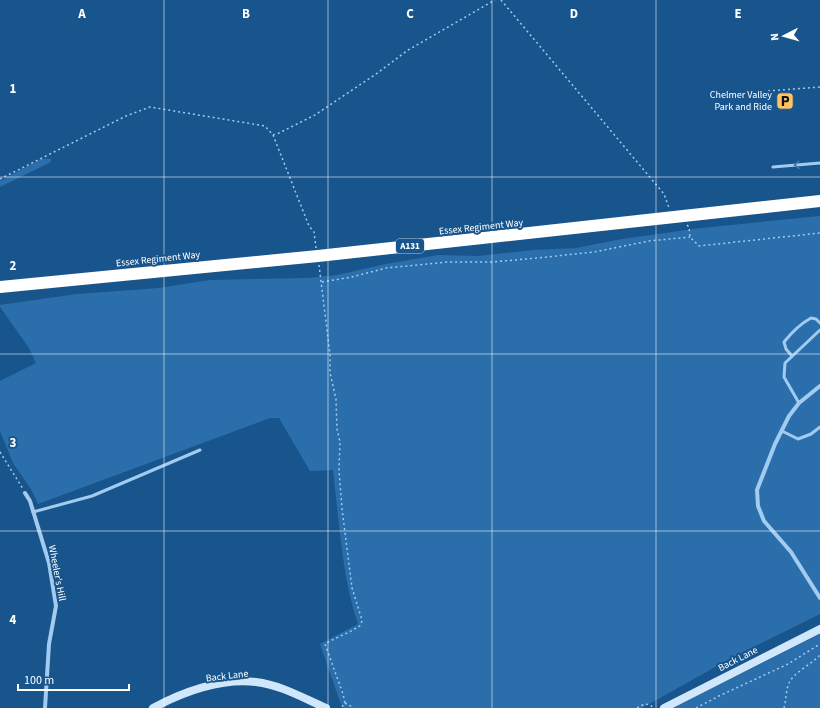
<svg xmlns="http://www.w3.org/2000/svg" width="820" height="708" font-family="'Source Sans 3',sans-serif">
<style>
.green{fill:#2a6fab}
.lines{fill:none;stroke-linecap:round;stroke-linejoin:round}
.path{stroke:#a3cbef;stroke-width:1.5;stroke-dasharray:2 3;stroke-linecap:butt}
.lane{stroke:#a3cbef;stroke-width:3}
.street{stroke:#a3cbef;stroke-width:4}
.secondary{stroke:#d0e6fa;stroke-width:8}
.highway{stroke:#fff;stroke-width:12}
.oneway{stroke:#4278aa}
.grid{fill:none;stroke:#fff;stroke-width:1;stroke-opacity:0.55}
.labels{text-anchor:middle;dominant-baseline:central;stroke-width:4;stroke-linejoin:round;paint-order:stroke}
.shield{fill:#18558d;stroke:#baccdd;stroke-width:1}
.shield-label{font-size:9px;font-weight:bold;fill:#fff}
.poi-label{font-size:10px;fill:#fff;stroke:#18558d;text-anchor:end}
.street-label{font-size:10px;fill:#fff;stroke:#18558d}
.grid-label{font-size:13px;text-anchor:middle;font-weight:bold;fill:#fff;stroke:#18558d;stroke-width:4;stroke-linejoin:round;paint-order:stroke}
</style>
<rect width="100%" height="100%" fill="#18558d"/>
<g class="green">
<path d="M41,159H51V162L0,187V181Z"/>
<path d="M820,216V614L735,656L642,708H343L339,699L320,644L358,624C342,577 339,520 333,470L310,471L279,418H270L38,504L31,489L13,463L0,431V381L36,363L29,348L0,307V305L77,294L159,288L210,280L308,278L337,275L386,264L438,255L478,256L534,250L576,248L622,239L701,228Z"/>
<path d="M820,634V708H673Z"/>
</g>
<g class="lines">
<g class="path">
<path d="M501,0L664,194L669,208"/>
<path d="M768,91L820,87"/>
<path d="M273,135L279,133L315,115L376,74L408,50L495,0"/>
<path d="M0,179L126,116L150,107L265,126L273,135L309,226L314,232L316,248"/>
<path d="M687,225L689,227L690,237L699,246L820,233"/>
<path d="M319,265L330,354V373L336,399L337,429L340,442L339,470L342,509L352,588L362,620L361,625C350,633 336,637 325,644L343,694L345,703L341,708"/>
<path d="M322,282L352,277L386,268L448,262H492L537,258L594,252L649,241L690,237"/>
<path d="M0,452L23,489"/>
<path d="M345,703L354,708"/>
<path d="M637,708C644,704 647,702 654,708"/>
<path d="M696,708L719,696L788,664L820,644"/>
<path d="M784,708C786,701 786,689 789,683C793,673 812,664 820,655"/>
</g>
<g class="lane">
<path d="M773,167L820,163"/>
<path d="M792,356L786,349L784,342C792,332 800,324 811,318L816,319L820,323"/>
<path d="M799,403L784,377L785,363L820,330"/>
<path d="M782,431L798,439L811,434L820,427"/>
<path d="M33,512L92,496L200,450"/>
</g>
<g class="street">
<path d="M820,386L799,403L789,416L775,444L757,490L758,506L764,521L791,552L820,598"/>
<path d="M25,493L30,501L49,563L56,606L49,644L45,708"/>
</g>
<g class="secondary">
<path d="M153,708C183,692 221,678 256,682C281,685 303,698 326,708"/>
<path d="M664,708L820,629"/>
</g>
<path class="highway" d="M0,287L318,256L820,201"/>
</g>
<defs><path id="oneway-chevron" d="M-2-3.5L2.5 0L-2 3.5" fill="none" stroke-width="1.6" stroke-linecap="round" stroke-linejoin="round"/></defs>
<use class="oneway" href="#oneway-chevron" transform="translate(797 165) rotate(176)"/>
<path class="grid" d="M164,0V708M328,0V708M492,0V708M656,0V708M0,177H820M0,354H820M0,531H820"/>
<defs>
<symbol id="parking-square" viewBox="-11 -11 22 22"><rect x="-9" y="-9" width="18" height="18" rx="4" fill="#ffc461" stroke="#18558d"/><path d="M-3.5-5.5H1a3.5 3.5 0 0 1 0 7H-1V5.5H-3.5ZM-1-3.4V-.6H.8a1.4 1.4 0 0 0 0-2.8Z" fill="#111"/></symbol>
</defs>
<g fill-rule="evenodd">
<use href="#parking-square" x="775" y="91" width="20" height="20"/>
</g>
<g class="labels">
<rect class="shield" x="396" y="239" width="28" height="14" rx="3"/>
<g class="shield-label">
<text x="410" y="246">A131</text>
</g>
<g class="poi-label">
<text x="772" y="95">Chelmer Valley<tspan x="772" dy="12">Park and Ride</tspan></text>
</g>
<g class="street-label">
<text transform="translate(481 227) rotate(-6)">Essex Regiment Way</text>
<text transform="translate(158 259) rotate(-6)">Essex Regiment Way</text>
<text transform="translate(57 573) rotate(79)">Wheeler's Hill</text>
<text transform="translate(738 659) rotate(-27)">Back Lane</text>
<text transform="translate(227 676) rotate(-7)">Back Lane</text>
</g>
</g>
<g class="grid-label">
<text x="82" y="18">A</text>
<text x="246" y="18">B</text>
<text x="410" y="18">C</text>
<text x="574" y="18">D</text>
<text x="738" y="18">E</text>
<text x="13" y="93">1</text>
<text x="13" y="270">2</text>
<text x="13" y="447">3</text>
<text x="13" y="624">4</text>
</g>
<g transform="translate(784 36) rotate(264)" stroke="#18558d" stroke-width="3" paint-order="stroke">
<path d="M0-3L7 15L0 10L-7 15Z" fill="#ffffff"/>
<text y="-6" font-size="11" font-weight="bold" text-anchor="middle" fill="#ffffff">N</text>
</g>
<path d="M18 684v6h111v-6" fill="none" stroke="#ffffff" stroke-width="2"/>
<text x="24" y="684" font-size="12" fill="#ffffff" stroke="#18558d" stroke-width="3" paint-order="stroke">100 m</text>
</svg>
